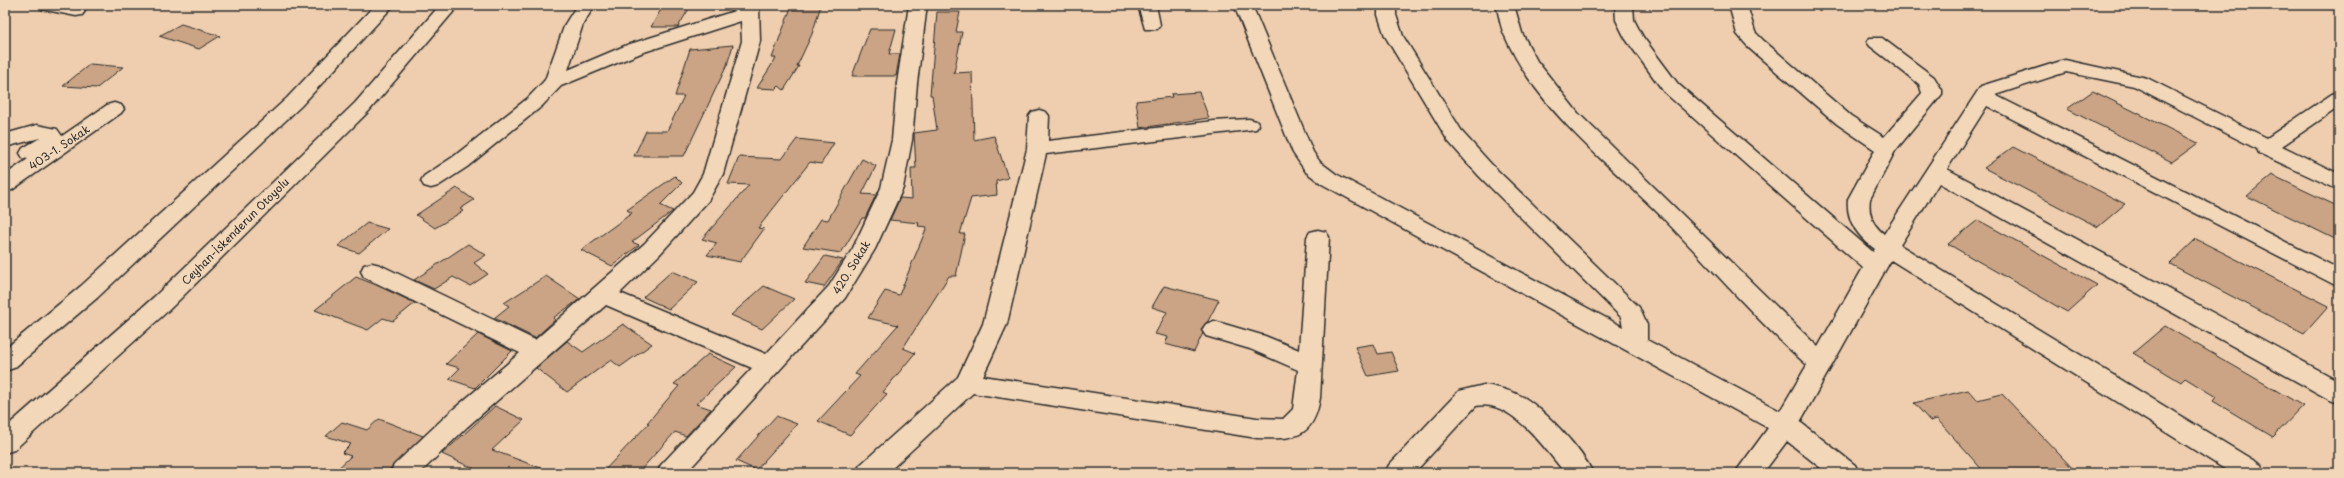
<svg xmlns="http://www.w3.org/2000/svg" width="2344" height="478" font-family="'Playpen Sans',sans-serif">
<style>
.building{fill:#caa485;stroke:#2b2b2b}
.lines{fill:none;stroke-linecap:round;stroke-linejoin:round}
.minor-casing{stroke:#2b2b2b;stroke-width:3}
.highway-casing{stroke:#2b2b2b;stroke-width:3}
.minor{fill:#f2d7b9;fill-rule:evenodd}
.highway{fill:#f2d7b9;fill-rule:evenodd}
.labels{text-anchor:middle;dominant-baseline:central;stroke-width:3;stroke-linejoin:round;paint-order:stroke}
.street-label{font-size:11px;fill:#2b2b2b;stroke:#f2d7b9}
</style>
<rect width="100%" height="100%" fill="#eeceae"/>
<filter id="ink" filterUnits="userSpaceOnUse"><feTurbulence type="fractalNoise" baseFrequency=".025" numOctaves="2"/><feDisplacementMap in="SourceGraphic" scale="8" xChannelSelector="R" yChannelSelector="G"/><feConvolveMatrix kernelMatrix="1 2 1 2 8 2 1 2 1" color-interpolation-filters="sRGB"/></filter>
<g filter="url(#ink)">
<g class="building">
<path d="M792,5H821L812,34L797,66H799L784,90L779,86L776,89L757,88L776,58H772Z"/>
<path d="M663,6L690,7L678,27H651Z"/>
<path d="M937,12H960L956,32H962L954,73L972,72L974,140L994,136L1008,178L996,181L997,195L971,198L960,234H965L956,276H949L903,348L915,353L883,392L887,394L850,435L818,421L860,376L855,374L898,325L868,318L885,291L899,295L927,227L918,226L919,223L890,220L900,198L912,199L911,168H916L914,133L937,130L932,95H930Z"/>
<path d="M181,24L220,36L199,49L159,36Z"/>
<path d="M870,29H896L889,54H900L896,76H852Z"/>
<path d="M733,45L727,65L684,156H634L646,131H667L684,96H675L690,49Z"/>
<path d="M90,64L123,67L97,88L63,86Z"/>
<path d="M2093,91L2198,143L2172,162L2067,109Z"/>
<path d="M1199,92L1209,118L1140,128L1136,101L1172,97L1171,94Z"/>
<path d="M797,139L834,143L821,164L810,162L758,228L764,229L740,262L707,255L717,243L702,239L749,185L728,184L739,157L782,159Z"/>
<path d="M2013,147L2125,204L2098,227L1984,168Z"/>
<path d="M862,159L876,166L862,194L876,195L865,218H862L841,253L803,247L821,219L828,220Z"/>
<path d="M2272,175L2339,207V241L2247,196Z"/>
<path d="M675,176L682,183L660,205L673,211L632,242L639,245L612,266L581,250L632,213L627,210Z"/>
<path d="M457,188L474,200L460,209L463,211L435,228L416,215Z"/>
<path d="M1978,220L2097,285L2067,312L1948,244Z"/>
<path d="M367,223L388,229L359,253L338,246Z"/>
<path d="M2196,239L2329,306L2304,334L2170,264Z"/>
<path d="M468,244L486,255L474,263L488,274L470,286L453,277L434,289L414,280Z"/>
<path d="M825,256L843,260L824,287L805,283Z"/>
<path d="M672,271L698,282L669,309L643,297Z"/>
<path d="M546,276L580,299L553,318L555,320L535,338L494,318L509,306L504,303Z"/>
<path d="M356,277L376,285L415,303L393,321L383,318L368,330L315,310Z"/>
<path d="M764,286L794,299L762,329L731,315Z"/>
<path d="M1164,286L1219,300L1208,321L1201,329L1203,333L1194,352L1165,344L1168,337L1155,334L1167,312L1152,307Z"/>
<path d="M623,324L652,344L620,367L611,360L567,392L536,368L567,341L583,352Z"/>
<path d="M2165,326L2303,406L2273,437L2213,401L2216,397L2185,378L2181,382L2133,353Z"/>
<path d="M478,334L512,351L475,388L449,379L460,368L446,364Z"/>
<path d="M1374,344L1378,354L1391,352L1399,371L1368,376L1355,347Z"/>
<path d="M708,354L736,367L696,404L711,409L686,436L675,432L638,473H602L649,423H647L679,386L674,384Z"/>
<path d="M1968,390L1977,400L2002,394L2077,473H1985L1937,419L1930,421L1914,403Z"/>
<path d="M495,406L524,420L492,450L549,471V473H483L442,454Z"/>
<path d="M776,416L797,424L756,470L736,461Z"/>
<path d="M379,419L423,436L386,473H333L351,456L342,453L351,444L326,436L342,422L367,430Z"/>
</g>
<g class="lines">
<defs>
<g id="minor">
<path d="M38,5H73L82,7L85,11L82,15L76,16L41,9Z"/>
<path d="M577,5H595L583,24L568,70L627,45L741,9V5H759L760,41L723,174L708,201L660,254L620,293L766,354L829,286L853,248L881,188L892,140L897,83L909,5H927L917,83L912,140L903,188L875,249L845,298L686,473H657L661,465L752,368L606,305L467,427L420,473H390L394,465L449,413L520,353L364,277L361,271L364,265L372,263L380,265L535,340L644,244L693,192L703,174L742,41L741,21L641,53L561,86L542,106L467,167L438,186L431,188L424,186L421,181L424,176L453,157L528,98L545,80L565,24Z"/>
<path d="M1138,5H1156L1160,25L1157,29H1145Z"/>
<path d="M1234,5H1252L1313,152L1320,162L1336,174L1623,327L1621,317L1479,176L1448,141L1385,36L1378,15V5H1396V15L1403,36L1463,133L1493,166L1639,307L1647,325V340L1780,411L1807,365C1755,319 1710,266 1661,216C1605,160 1536,109 1504,34C1500,25 1499,14 1496,5H1514L1522,33L1537,61L1578,113L1818,347L1863,268L1664,92L1625,38L1616,20L1615,5H1633L1634,20L1643,37L1678,84L1873,252L1875,249C1858,237 1846,220 1848,199L1875,150L1837,124L1750,49L1737,34L1729,5H1747L1755,32L1764,41L1851,116L1884,137L1922,93L1919,84L1870,46L1867,42L1870,38H1882L1934,77L1942,90V94L1895,151L1870,199C1868,214 1872,224 1884,234L1981,86L2058,62L2065,60L2147,78L2267,138L2332,94L2339,92V107L2282,146L2339,174V190L2259,153L2257,149L2134,86L2066,72L1995,95L2339,269V287L1987,106L1947,169L2339,381V403L2330,400L1939,183L1900,245L2261,465L2265,473H2231L1891,260L1800,422L1855,465L1859,473H1827L1787,441L1763,473H1735L1768,428L1322,184L1306,172L1293,153Z"/>
<path d="M114,103L121,105L124,109L121,113L12,190L5,192V175L28,159L23,158L20,153L23,148L40,138L5,147V134L37,125L57,129L62,136L107,105Z"/>
<path d="M1039,110L1046,112L1049,116L1048,141L1214,121L1249,119L1256,121L1259,125L1256,129L1046,154L1007,324L983,376L1257,418L1283,419L1293,409L1298,370L1250,349L1206,336L1202,330L1206,324L1214,321L1265,336L1299,350L1307,237L1310,232L1318,230L1326,232L1329,237L1320,398C1313,440 1293,439 1257,438L973,393L887,473H856L860,465L958,377L983,324L1027,149L1029,116L1032,112Z"/>
<path d="M1484,385C1499,387 1512,391 1525,398C1548,413 1581,449 1593,473H1565C1545,449 1511,398 1476,406L1414,473H1385L1389,465L1459,391Z"/>
</g>
<g id="highway">
<path d="M375,5H394L301,106L97,298L14,368L5,371V349L81,286L287,98Z"/>
<path d="M440,5H459L369,111L170,309L14,450L5,453V428L154,297L355,103Z"/>
</g>
</defs>
<use href="#minor" class="minor-casing"/>
<use href="#highway" class="highway-casing"/>
<use href="#minor" class="minor"/>
<use href="#highway" class="highway"/>
</g>
</g>
<g class="labels">
<g class="street-label">
<text transform="translate(59 147) rotate(-34)">403-1. Sokak</text>
<text transform="translate(235 231) rotate(-45)">Ceyhan-İskenderun Otoyolu</text>
<text transform="translate(851 267) rotate(-58)">420. Sokak</text>
</g>
</g>
<rect width="2344" height="478" fill="none" stroke="#f2d7b9" stroke-width="20"/>
<rect x="10" y="10" width="2324" height="458" fill="none" stroke="#2b2b2b" stroke-width="1.5" filter="url(#ink)"/>
</svg>
